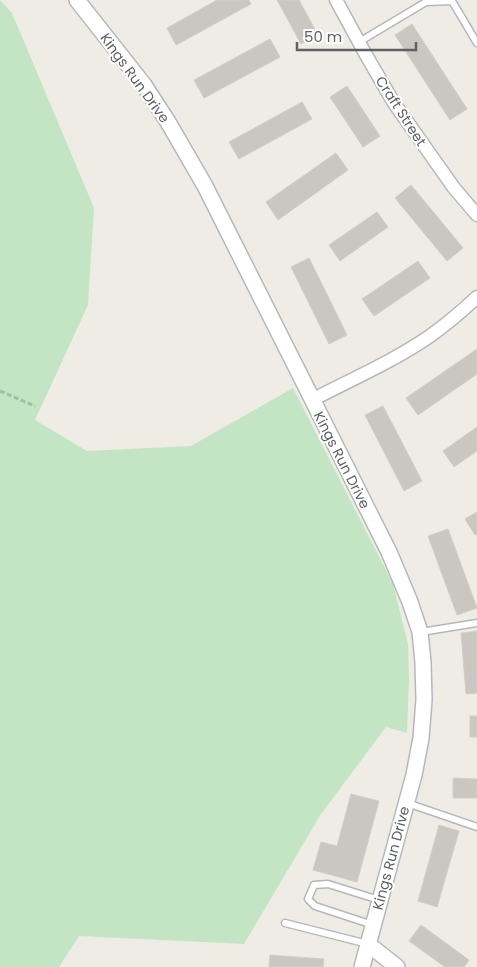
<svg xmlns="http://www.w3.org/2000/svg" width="477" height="967" font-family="Poppins,sans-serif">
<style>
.green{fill:#c4e5c3}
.building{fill:#cac7c2;stroke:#d3cec4}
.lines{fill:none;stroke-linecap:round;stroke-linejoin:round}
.service-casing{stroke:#b5b8bb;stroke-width:9}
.minor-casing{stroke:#b5b8bb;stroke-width:15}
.tertiary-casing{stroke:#b5b8bb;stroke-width:18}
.path{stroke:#9bc3a6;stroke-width:3;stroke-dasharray:5 2.5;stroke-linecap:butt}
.service{stroke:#fff;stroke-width:6}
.minor{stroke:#fff;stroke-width:12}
.tertiary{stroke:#fff;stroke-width:15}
.labels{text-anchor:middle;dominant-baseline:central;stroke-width:4;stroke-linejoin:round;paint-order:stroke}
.street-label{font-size:14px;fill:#5d6165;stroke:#fff}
</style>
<rect width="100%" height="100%" fill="#efece5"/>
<path class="green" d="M0,0L12,13L94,208L88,305L35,420L87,451L191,446L293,388L393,584L408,644L409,680L407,733L386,727L321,814L244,944L79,936L59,967H0Z"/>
<g class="building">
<path d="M217,0H249L251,4L176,45L167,28Z"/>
<path d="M277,0H299L318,35L301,44Z"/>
<path d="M412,24L467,109L450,120L395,35Z"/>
<path d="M270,39L280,57L204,98L194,80Z"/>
<path d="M347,86L380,136L363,147L330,97Z"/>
<path d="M302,102L312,119L239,159L229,142Z"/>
<path d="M336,153L348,170L278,220L266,202Z"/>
<path d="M411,185L463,248L447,261L395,198Z"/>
<path d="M377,212L388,227L340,261L329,245Z"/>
<path d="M309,258L347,335L329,344L291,267Z"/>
<path d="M418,261L430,278L374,316L362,299Z"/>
<path d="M477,349V374L418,415L406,398Z"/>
<path d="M383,406L422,481L404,491L365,415Z"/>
<path d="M477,427V451L454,467L443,451Z"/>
<path d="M477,512V534L475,535L465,519Z"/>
<path d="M448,529L477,608L457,615L428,536Z"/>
<path d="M477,631V693L466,694L461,633Z"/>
<rect x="470" y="716" width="7" height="21"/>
<path d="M453,778L477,779V798H453Z"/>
<path d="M351,794L379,801L357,882L313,870L321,842L337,846Z"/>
<path d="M439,825L459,831L437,907L418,901Z"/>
<path d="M421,925L469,960L464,967H445L409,941Z"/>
<path d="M270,955L324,959L323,967H269Z"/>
</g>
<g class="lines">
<defs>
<g id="service">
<path d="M359,42L426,2L452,1L477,43"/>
<path d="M421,632L477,623"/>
<path d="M407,803L477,827"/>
<path d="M285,923L368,944"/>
<path d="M373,925L315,906L308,899L314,885L328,884L379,900"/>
</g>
<g id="minor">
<path d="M336,0L366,55L394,103L454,188L477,215"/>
<path d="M312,400C350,380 394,361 430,336C447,324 462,311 477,297"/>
</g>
<g id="tertiary">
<path d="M77,0L144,85L168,122L205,186L389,552L410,602L420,632L423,662L424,700L421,738L414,775L362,967"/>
<path d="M368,944L397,967"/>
</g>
</defs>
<use href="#service" class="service-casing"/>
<use href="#minor" class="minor-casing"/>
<use href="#tertiary" class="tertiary-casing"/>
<path class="path" d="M0,391L35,406"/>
<use href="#service" class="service"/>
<use href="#minor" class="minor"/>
<use href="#tertiary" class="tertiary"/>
</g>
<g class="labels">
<g class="street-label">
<text transform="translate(135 78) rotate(54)">Kings Run Drive</text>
<text transform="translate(401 111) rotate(57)">Craft Street</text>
<text transform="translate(342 460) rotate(63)">Kings Run Drive</text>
<text transform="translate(391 858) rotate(-75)">Kings Run Drive</text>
</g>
</g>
<path d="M297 42v8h119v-8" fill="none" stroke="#5d6165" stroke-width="2.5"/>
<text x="304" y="42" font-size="15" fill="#5d6165" stroke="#ffffff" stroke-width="4" paint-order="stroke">50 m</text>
</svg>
